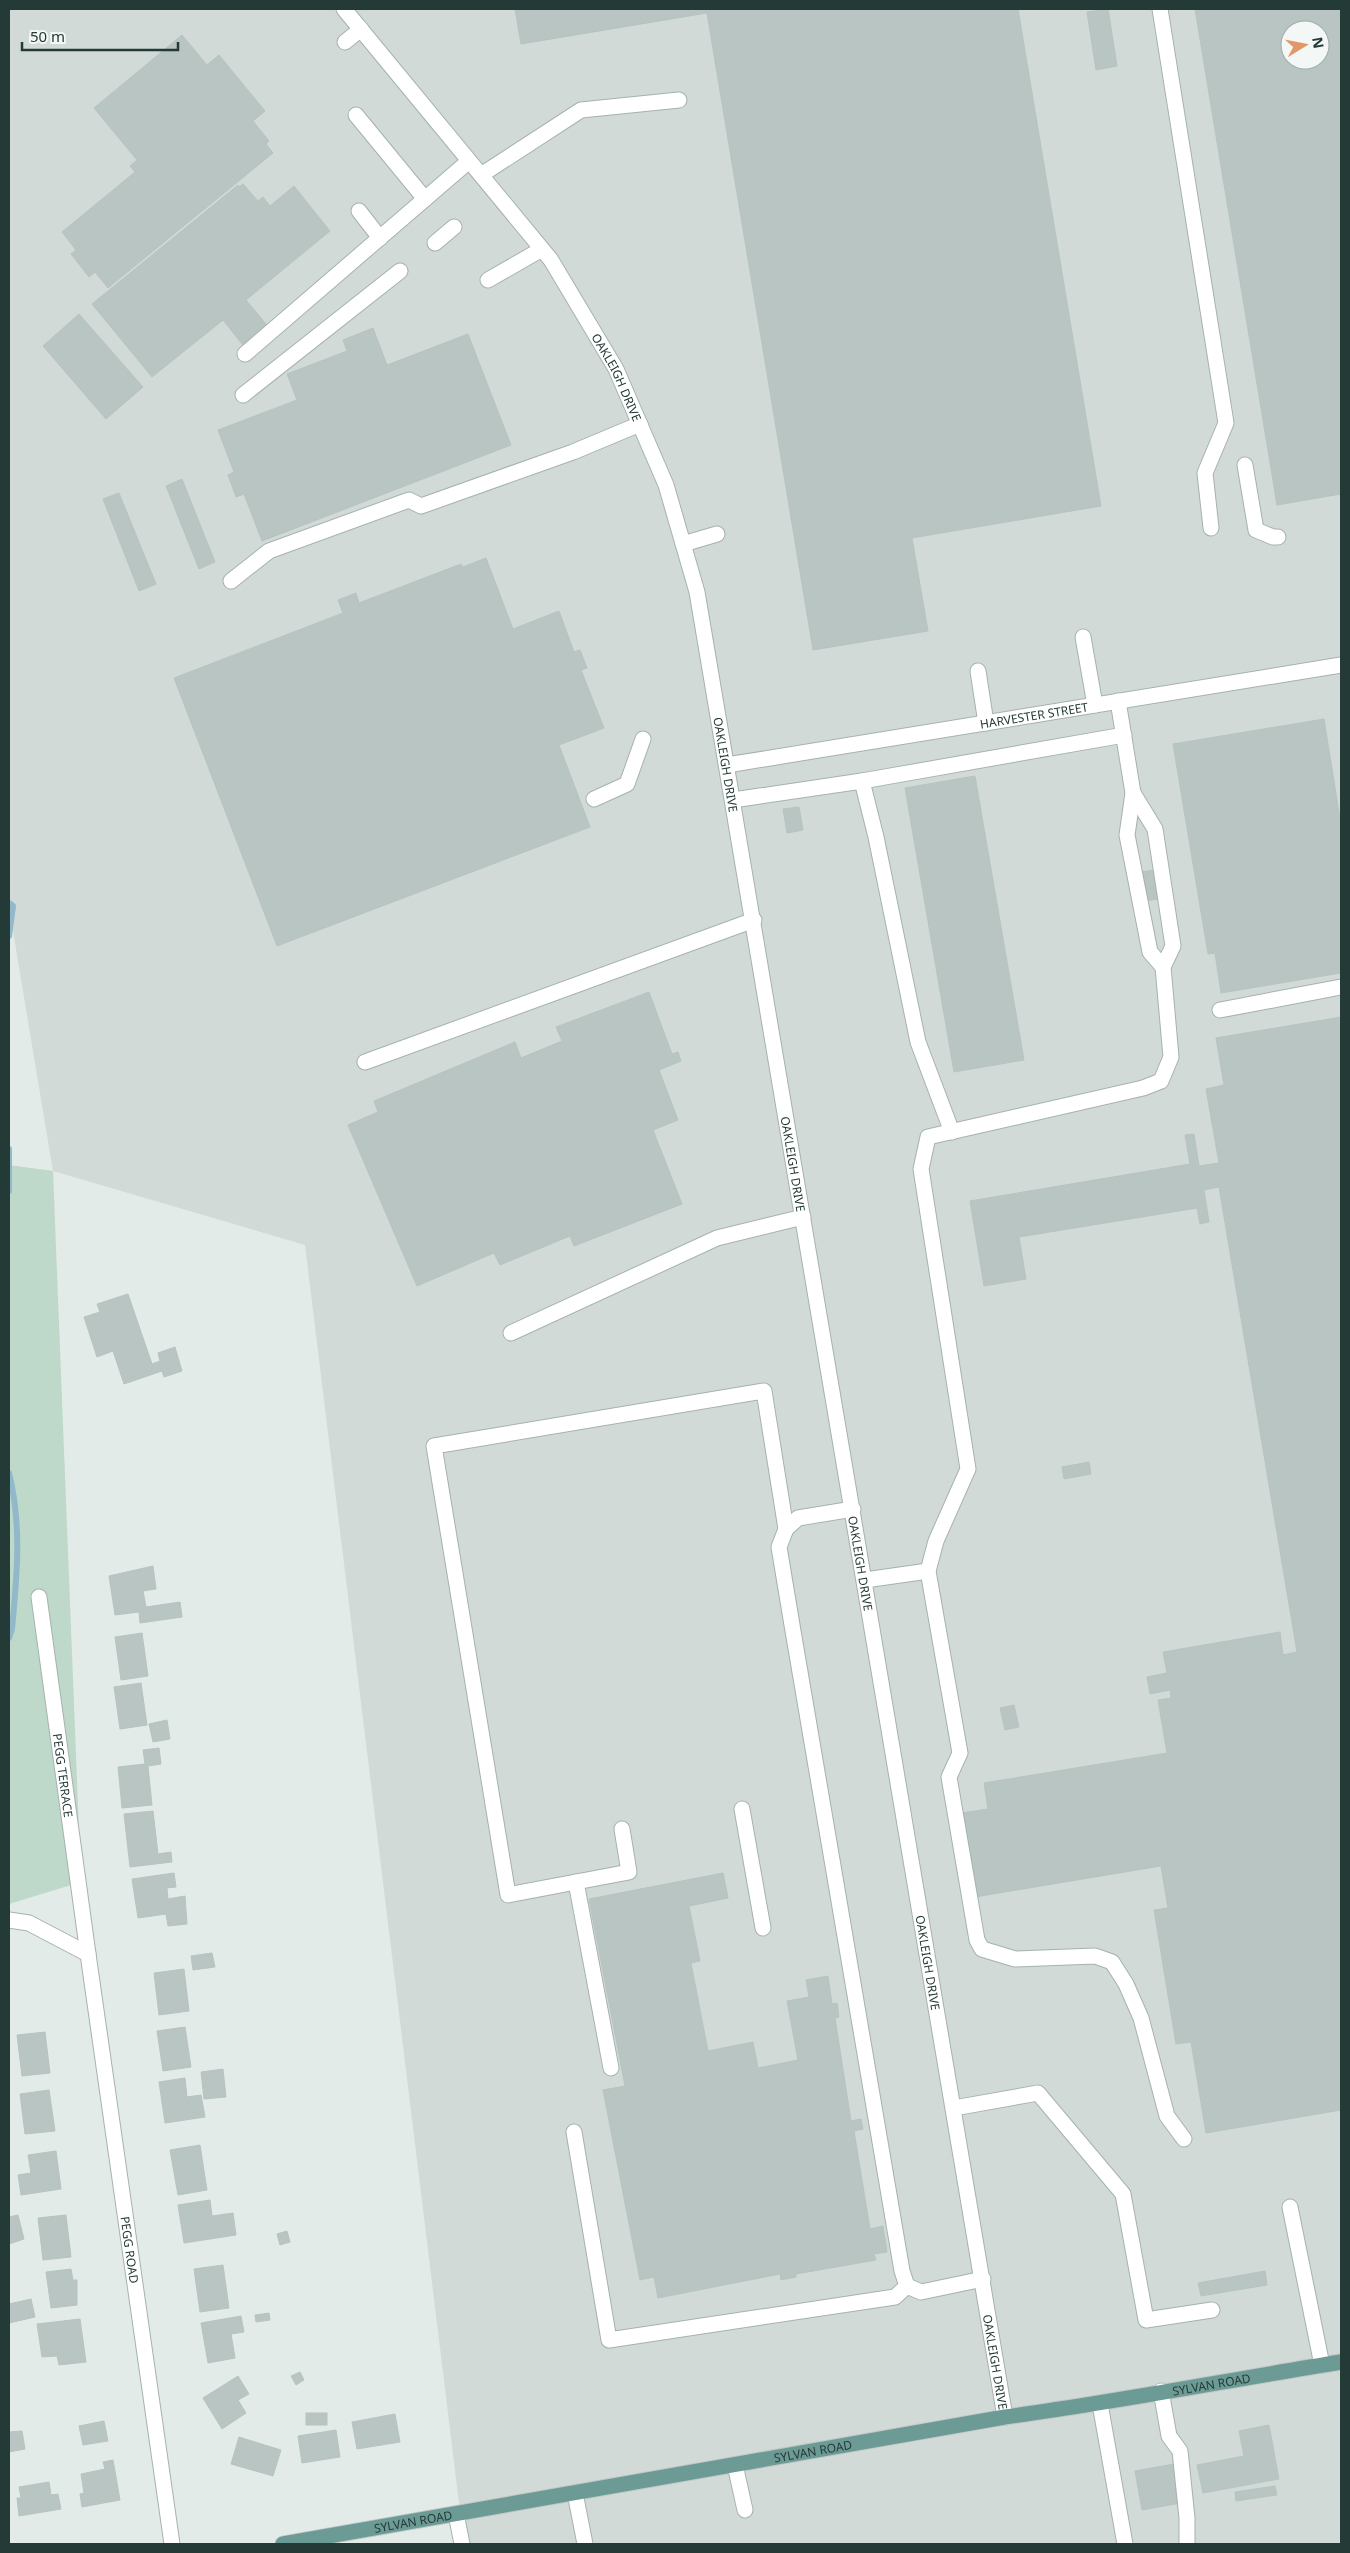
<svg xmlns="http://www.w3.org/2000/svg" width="1350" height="2553" font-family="'Noto Sans',sans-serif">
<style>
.built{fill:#d1dad7;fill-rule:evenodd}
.green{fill:#bed9c9}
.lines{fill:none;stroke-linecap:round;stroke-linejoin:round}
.stream{stroke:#91b9ca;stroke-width:6}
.building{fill:#b8c5c2;stroke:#b6c4c0;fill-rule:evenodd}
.minor-casing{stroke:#a6b2af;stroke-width:17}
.major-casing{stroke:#c2c8c7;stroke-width:17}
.minor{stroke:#fff;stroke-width:15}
.major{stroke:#6c9b95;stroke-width:15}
.labels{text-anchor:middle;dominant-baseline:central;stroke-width:4;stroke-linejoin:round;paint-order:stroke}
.street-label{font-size:12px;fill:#243a37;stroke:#f3f8f6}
</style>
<rect width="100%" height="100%" fill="#e3ebe8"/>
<path class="built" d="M9,9H1341V2544H464L305,1245L53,1171L9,907ZM1290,30H1320V60H1290Z"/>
<path class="green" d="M9,1165L53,1171L81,1882L9,1904Z"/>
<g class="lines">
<g class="stream">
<path d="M9,903L13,906L9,936"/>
<path d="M9,1149V1191"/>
<path d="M9,1473C22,1525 17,1576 12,1629L9,1638"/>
</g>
</g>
<g class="building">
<path d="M515,9H1018L1101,506L912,538L928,631L813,650L707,13L521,44Z"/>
<path d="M1108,9L1117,66L1096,70L1087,12Z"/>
<path d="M1195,9H1341V494L1277,505ZM1290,30H1320V60H1290Z"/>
<path d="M182,35L207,65L219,55L265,111L253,121L269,141L266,144L273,153L108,288L95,272L89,277L71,254L76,250L62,232L135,172L130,166L137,160L94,108Z"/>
<path d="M243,184L258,201L263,197L270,206L294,186L330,231L246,300L270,329L246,349L223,320L152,377L92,304L238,185L239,187Z"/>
<path d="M79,314L143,387L106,419L43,346Z"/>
<path d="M373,328L387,365L468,334L511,445L262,541L244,494L236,497L228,475L234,472L218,430L297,400L287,374L347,351L343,340Z"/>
<path d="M182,479L215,562L199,569L166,486Z"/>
<path d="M119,493L156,584L139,591L103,499Z"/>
<path d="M486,558L513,629L559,611L574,652L580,650L587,668L581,670L604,728L559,745L590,827L277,946L174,678L343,613L338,600L356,593L359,603L461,564L463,567Z"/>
<path d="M1324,719L1341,825V973L1221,993L1215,953L1208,954L1173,744Z"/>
<path d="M975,776L1024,1060L954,1072L905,788Z"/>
<path d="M799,807L803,830L787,833L783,809Z"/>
<path d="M1154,870L1158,899L1144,901L1140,872Z"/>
<path d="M649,992L672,1054L678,1052L681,1061L659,1070L678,1120L653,1130L682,1204L574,1246L570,1236L500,1265L494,1253L417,1286L348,1125L378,1112L374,1101L515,1042L521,1058L562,1041L556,1027Z"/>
<path d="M1341,1017V2110L1206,2133L1191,2042L1176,2044L1154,1910L1168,1908L1161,1866L975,1897L961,1813L988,1809L984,1783L1167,1753L1158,1700L1171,1698L1170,1690L1150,1694L1147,1677L1167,1673L1163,1652L1280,1632L1283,1655L1297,1652L1219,1187L1204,1190L1209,1222L1200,1224L1197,1208L1019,1237L1026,1279L984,1286L970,1201L1190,1164L1185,1135L1194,1134L1199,1166L1219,1163L1206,1089L1224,1085L1216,1038Z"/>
<path d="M128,1294L152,1364L160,1361L158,1353L175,1347L182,1371L164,1377L162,1371L124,1384L113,1351L97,1357L84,1317L100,1312L97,1304Z"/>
<path d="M1089,1462L1091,1474L1064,1479L1062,1467Z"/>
<path d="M153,1566L156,1589L143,1591L146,1607L180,1602L182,1617L140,1623L139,1612L115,1615L109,1576Z"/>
<path d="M142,1633L148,1676L121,1680L115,1637Z"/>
<path d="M141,1683L147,1725L120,1729L114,1687Z"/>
<path d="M1014,1705L1019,1727L1005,1730L1000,1708Z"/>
<path d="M167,1720L170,1739L153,1742L149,1724Z"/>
<path d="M159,1748L161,1764L148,1766L152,1805L122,1808L118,1767L145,1764L143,1750Z"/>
<path d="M153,1811L158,1854L171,1852L172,1862L130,1867L124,1814Z"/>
<path d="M174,1873L176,1887L167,1888L168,1899L185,1896L187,1924L168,1926L166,1914L138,1918L132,1879Z"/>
<path d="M723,1873L728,1898L689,1906L700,1961L691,1963L708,2051L753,2042L758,2068L798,2060L787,2001L809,1997L806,1980L828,1976L832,2004L837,2003L839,2017L835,2018L851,2121L861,2119L863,2129L854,2131L870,2229L883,2226L887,2252L874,2254L876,2260L796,2274V2277L781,2280L780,2274L658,2298L654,2277L640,2280L603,2090L625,2086L589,1899Z"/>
<path d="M212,1953L215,1967L193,1970L191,1956Z"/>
<path d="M184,1969L189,2011L159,2015L154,1973Z"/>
<path d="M185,2027L191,2067L163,2071L157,2031Z"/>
<path d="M45,2032L50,2073L22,2076L17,2035Z"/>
<path d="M223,2069L226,2097L204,2099L201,2072Z"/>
<path d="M185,2078L187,2097L201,2095L205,2117L165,2123L159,2082Z"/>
<path d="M49,2090L55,2131L25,2134L20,2094Z"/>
<path d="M200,2145L207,2190L178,2195L170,2150Z"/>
<path d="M56,2151L61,2189L21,2195L18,2175L31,2173L28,2155Z"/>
<path d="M210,2200L212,2216L233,2213L236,2235L184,2243L178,2205Z"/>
<path d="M18,2215L24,2239L9,2244V2217Z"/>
<path d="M66,2215L71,2257L43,2260L38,2218Z"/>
<path d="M287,2231L290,2242L280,2245L277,2234Z"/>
<path d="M223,2265L229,2308L200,2312L194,2269Z"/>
<path d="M71,2269L73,2280H77V2305L51,2308L46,2272Z"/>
<path d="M1265,2271L1267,2285L1201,2296L1198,2283Z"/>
<path d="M31,2299L35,2317L9,2323V2304Z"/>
<path d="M269,2313L270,2320L256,2322L255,2315Z"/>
<path d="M241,2316L244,2332L231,2334L235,2358L208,2363L201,2323Z"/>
<path d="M80,2319L86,2362L59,2365L57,2356L42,2357L37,2324Z"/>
<path d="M300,2372L304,2380L296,2385L291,2376Z"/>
<path d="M238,2376L249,2394L238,2400L246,2413L222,2429L203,2398Z"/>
<rect x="306" y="2413" width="21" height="12"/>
<path d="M395,2414L400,2442L357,2449L352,2422Z"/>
<path d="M104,2421L108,2441L83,2445L79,2426Z"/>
<path d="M1269,2425L1279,2479L1203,2493L1197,2465L1244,2456L1239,2431Z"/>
<path d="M336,2430L340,2457L302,2463L298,2436Z"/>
<path d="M22,2431L25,2449L9,2452V2432Z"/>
<path d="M239,2437L281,2450L273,2476L231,2464Z"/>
<path d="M113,2460L120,2500L82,2507L80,2494L84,2493L81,2474L105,2469L103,2462Z"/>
<path d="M1174,2464L1181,2503L1142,2510L1135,2471Z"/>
<path d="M49,2482L51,2495L58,2494L61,2509L19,2516L17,2498H21L19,2487Z"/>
<path d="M1275,2486L1277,2495L1236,2501L1235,2492Z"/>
</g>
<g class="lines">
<defs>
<g id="minor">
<path id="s1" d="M344,9L551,260L616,369L666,485L697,592L1005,2417"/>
<path d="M1160,9L1226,423L1205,473L1211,528"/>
<path d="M345,42L361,29"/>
<path d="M356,115L425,199"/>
<path d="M481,175L581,110L679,100"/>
<path d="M359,211L380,238"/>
<path d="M435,243L454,227"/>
<path d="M488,280L542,249"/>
<path d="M245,354L469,161"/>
<path d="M243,395L400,271"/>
<path d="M1245,465L1256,530L1273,537H1278"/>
<path d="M683,544L717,534"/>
<path d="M231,581L269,551L409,500L421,506L573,452L640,424"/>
<path d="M1083,637L1095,705"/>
<path d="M978,671L986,723"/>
<path d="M1118,701L1133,793L1127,835L1150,952L1163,967L1171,1057L1161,1081L1143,1088L928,1137L921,1169L968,1469L936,1541L928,1571L960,1753L949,1777L977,1940L982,1949L1015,1959L1095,1956L1112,1962L1126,1984L1141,2018L1167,2116L1184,2139"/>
<path id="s2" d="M727,765L1341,665"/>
<path d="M862,781L1124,735"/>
<path d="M1133,793L1155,829L1173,946L1163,967"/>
<path d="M594,799L627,784L643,739"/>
<path d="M733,800L862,781L876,837L918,1042L952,1132"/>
<path d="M1220,1010L1341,987"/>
<path d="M365,1062L754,920"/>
<path d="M511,1333L717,1238L803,1217"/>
<path d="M853,1509L798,1518L786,1529L779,1547L792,1625L902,2271L907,2286L921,2292L983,2279"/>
<path d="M865,1580L928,1571"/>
<path id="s3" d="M39,1597L88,1954L172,2544"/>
<path d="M742,1809L763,1928"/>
<path d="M576,1882L629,1872L622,1829"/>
<path d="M9,1920L29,1923L88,1954"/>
<path d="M611,2068L576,1882L508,1895L434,1446L764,1391L786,1529"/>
<path d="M954,2108L1038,2093L1123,2194L1146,2320L1212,2310"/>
<path d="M574,2132L609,2340L895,2297L907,2286"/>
<path d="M1290,2207L1322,2365"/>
<path d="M1161,2391L1169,2436L1180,2451L1187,2518V2544"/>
<path d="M1100,2404L1125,2544"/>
<path d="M735,2465L745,2510"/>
<path d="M575,2493L585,2544"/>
<path d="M456,2514L462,2544"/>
</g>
<g id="major">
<path id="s4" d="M283,2544L1005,2417C1117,2402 1229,2380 1341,2362"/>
</g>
</defs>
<use href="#minor" class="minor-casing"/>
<use href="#major" class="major-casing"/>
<use href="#minor" class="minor"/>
<use href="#major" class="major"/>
</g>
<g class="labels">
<g class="street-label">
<text stroke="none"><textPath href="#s1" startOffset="460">OAKLEIGH DRIVE</textPath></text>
<text stroke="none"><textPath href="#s2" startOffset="311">HARVESTER STREET</textPath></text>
<text stroke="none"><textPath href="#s1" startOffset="865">OAKLEIGH DRIVE</textPath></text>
<text stroke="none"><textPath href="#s1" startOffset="1270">OAKLEIGH DRIVE</textPath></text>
<text stroke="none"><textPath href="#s1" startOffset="1675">OAKLEIGH DRIVE</textPath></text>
<text stroke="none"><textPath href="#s3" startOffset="180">PEGG TERRACE</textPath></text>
<text stroke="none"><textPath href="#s1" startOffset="2080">OAKLEIGH DRIVE</textPath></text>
<text stroke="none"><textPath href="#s3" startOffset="659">PEGG ROAD</textPath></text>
<text stroke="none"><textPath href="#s1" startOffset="2485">OAKLEIGH DRIVE</textPath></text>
<text stroke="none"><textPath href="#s4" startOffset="942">SYLVAN ROAD</textPath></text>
<text stroke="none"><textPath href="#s4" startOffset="538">SYLVAN ROAD</textPath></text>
<text stroke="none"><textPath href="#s4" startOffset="132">SYLVAN ROAD</textPath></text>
</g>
</g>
<rect width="1350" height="2553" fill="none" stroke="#243a37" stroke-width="20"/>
<g transform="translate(1305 45) rotate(80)"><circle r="24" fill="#f3f8f6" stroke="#a0acaa"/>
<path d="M0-4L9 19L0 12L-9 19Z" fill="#e29769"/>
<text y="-8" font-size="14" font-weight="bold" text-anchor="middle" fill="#243a37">N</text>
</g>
<path d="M22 42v8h156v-8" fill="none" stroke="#243a37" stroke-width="2.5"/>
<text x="30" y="42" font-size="15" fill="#243a37" stroke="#f3f8f6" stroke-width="4" paint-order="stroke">50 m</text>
</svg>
